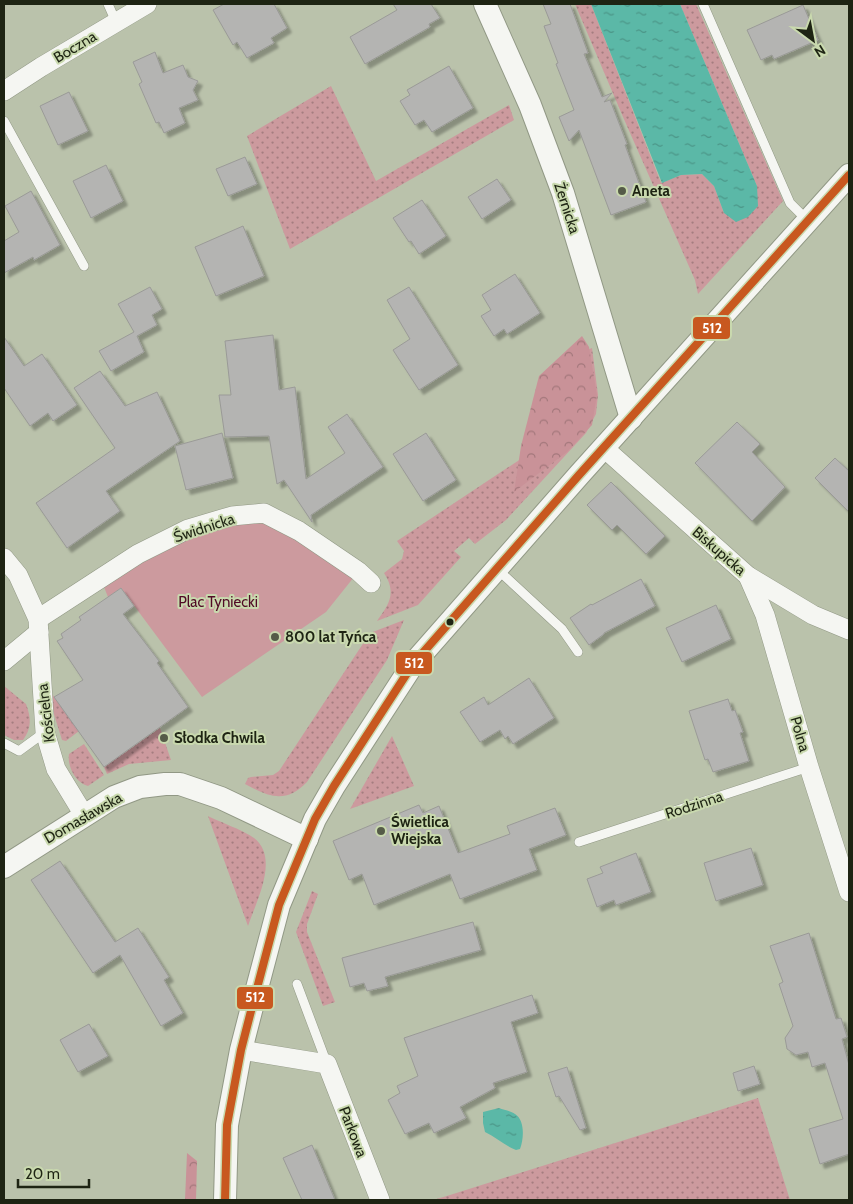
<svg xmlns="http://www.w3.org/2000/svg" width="853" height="1204" font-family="Cabin,sans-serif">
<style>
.grass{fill:url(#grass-dots)}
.forest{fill:url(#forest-crowns)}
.park{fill:#cc9a9e}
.water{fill:url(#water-ripples)}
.building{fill:#b4b4b2;stroke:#9a9a97;filter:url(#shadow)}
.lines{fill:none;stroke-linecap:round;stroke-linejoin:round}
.service-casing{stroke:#919885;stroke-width:10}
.minor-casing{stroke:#919885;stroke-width:20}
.tertiary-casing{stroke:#919885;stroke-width:24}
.service{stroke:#f5f6f2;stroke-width:9}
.minor{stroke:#f5f6f2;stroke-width:19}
.tertiary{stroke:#f5f6f2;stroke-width:22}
.bus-1-casing{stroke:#c9d9ae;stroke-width:11}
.bus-1{stroke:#c8581f;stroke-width:8}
.poi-dot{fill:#555b48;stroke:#c9d9ae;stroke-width:2}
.bus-dot{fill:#1e2413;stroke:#c9d9ae;stroke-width:2}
.labels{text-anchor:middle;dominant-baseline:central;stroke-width:4;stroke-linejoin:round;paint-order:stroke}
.street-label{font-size:15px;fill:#1e2413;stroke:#c9d9ae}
.poi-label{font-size:15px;font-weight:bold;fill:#1e2413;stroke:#c9d9ae;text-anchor:start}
.park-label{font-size:15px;fill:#510c26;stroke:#c9d9ae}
.line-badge{stroke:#c9d9ae;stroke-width:2}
.badge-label{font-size:14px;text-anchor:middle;font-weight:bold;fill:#fff}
</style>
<defs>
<pattern id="grass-dots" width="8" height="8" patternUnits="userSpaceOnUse" patternTransform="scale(1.25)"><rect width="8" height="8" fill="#cc9a9e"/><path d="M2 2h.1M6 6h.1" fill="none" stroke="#a57d80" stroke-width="1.8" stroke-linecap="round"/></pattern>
<pattern id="forest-crowns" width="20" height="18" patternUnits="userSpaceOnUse" patternTransform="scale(1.25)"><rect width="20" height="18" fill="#c99298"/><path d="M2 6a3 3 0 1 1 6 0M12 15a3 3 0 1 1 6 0" fill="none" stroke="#a3777b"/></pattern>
<pattern id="water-ripples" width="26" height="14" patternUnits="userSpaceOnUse" patternTransform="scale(1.25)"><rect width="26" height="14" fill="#5bb8a7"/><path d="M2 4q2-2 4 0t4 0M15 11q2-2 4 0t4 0" fill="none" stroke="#4b9587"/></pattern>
<filter id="shadow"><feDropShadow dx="4.5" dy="4.5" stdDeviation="1" flood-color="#0004"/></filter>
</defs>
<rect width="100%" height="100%" fill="#bac2ab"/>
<g class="grass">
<path d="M575,4H591L661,183L681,175L702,174L714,186L724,213L757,186L680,4H696L783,201L698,294L695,280L623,117Z"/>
<path d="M331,86L376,181L509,105L514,120L290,249L247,136Z"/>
<path d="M592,348L598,395L596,414L586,433L506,520L475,544L469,538L454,551L461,557L418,605L377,621C389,604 397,593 384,573L402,559L404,551L397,541L578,421L587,350Z"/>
<path d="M404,620L387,660L307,782C286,804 269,797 245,784L248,778L251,777L273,775L279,771L370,633Z"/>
<path d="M4,686L26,704C31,717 32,728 23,740H14L4,735Z"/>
<path d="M52,694L79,731L66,741L62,740L52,708L50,696Z"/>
<path d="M160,728L171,760L129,764L107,774L104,767Z"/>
<path d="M392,736L414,786L350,809Z"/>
<path d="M84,744L104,775L88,786C76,783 67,767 69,754Z"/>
<path d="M208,816C220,822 245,831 254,838C280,858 256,902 248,926Z"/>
<path d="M312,891L318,894L307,924V932L335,1002L323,1006L296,932Z"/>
<path d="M758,1098L790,1200H433L450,1195Z"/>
</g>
<g class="forest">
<path d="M582,336L589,347L597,395L592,425L567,452L514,492L521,446L539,376Z"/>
<path d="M187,1153L197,1161L196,1200H185Z"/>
</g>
<path class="park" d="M254,523L270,524L291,534L354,577L326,612L202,697L121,588L108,597L102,582L187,537L228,525Z"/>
<g class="water">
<path d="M591,4H680L757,186L758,206L748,217L736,222L724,213L714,186L702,174L681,175L662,183Z"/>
<path d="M499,1108C504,1110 511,1111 515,1114C525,1120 524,1139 520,1149L516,1150C505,1146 496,1137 485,1132L483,1123V1112Z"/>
</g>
<g class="building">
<path d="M224,4H274L287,28L271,38L274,43L247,58L237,42L233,45L213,10Z"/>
<path d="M393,4H431L440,18L429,24L430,27L365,64L350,37L397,10Z"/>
<path d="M543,4H570L588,53L584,54L602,97L612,93L604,102L610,100L627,144L625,145L646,202L611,215L579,130L569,141L559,117L574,110L556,64L558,63L544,26L551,24Z"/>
<path d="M803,5L818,40L774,59L772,55L761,60L747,30Z"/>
<path d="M155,52L163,73L183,65L188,77L198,81L193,90L198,100L179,108L185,123L164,133L159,122L156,123L139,84L142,82L133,62Z"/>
<path d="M449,66L473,108L432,132L424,120L415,125L400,101L410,95L407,90Z"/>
<path d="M69,92L88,131L58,145L40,106Z"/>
<path d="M245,157L257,184L228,196L216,169Z"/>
<path d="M106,165L123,201L91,218L73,181Z"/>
<path d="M497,179L511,200L482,219L468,197Z"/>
<path d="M31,191L60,245L34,260L33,257L4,273V241L19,232L5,206Z"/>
<path d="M422,200L446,236L419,254L411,241L409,242L393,218Z"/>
<path d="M243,226L264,276L216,296L195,247Z"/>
<path d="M515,274L540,313L507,334L504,329L494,336L481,316L491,310L482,295Z"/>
<path d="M150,287L162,309L152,315L157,325L137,336L144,352L111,371L99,351L134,332L118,304Z"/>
<path d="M409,287L458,365L419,390L393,350L410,339L387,300Z"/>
<path d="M273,335L279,390L295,387L306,479L345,453L328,427L347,414L383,467L311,515L312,522L284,480L277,484L269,436L225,437L219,395H231L225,341Z"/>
<path d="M4,337L24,366L42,354L77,405L53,421L48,413L30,426L4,388Z"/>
<path d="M100,371L125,406L157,392L180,441L106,491L120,511L67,548L36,503L115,448L74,388Z"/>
<path d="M737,422L760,444L752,452L785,487L752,521L695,463Z"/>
<path d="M222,433L233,478L186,490L175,446Z"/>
<path d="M426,433L456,480L423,501L393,454Z"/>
<path d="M835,458L849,471V512L815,478Z"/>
<path d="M611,482L665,536L646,554L617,525L612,530L587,505Z"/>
<path d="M641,579L655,606L604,633V634L589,645L570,618L591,604L592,605Z"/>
<path d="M121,588L134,606L123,614L159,661L157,663L188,707L104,767L54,697L83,680L57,641L63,638L61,634L81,620L79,617Z"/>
<path d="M716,605L731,639L682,662L666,628Z"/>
<path d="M529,678L554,718L513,744L508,736L505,739L500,730L480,742L460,712L484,697L488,705Z"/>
<path d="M728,699L732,711L735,710L743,732L740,733L749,761L713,772L708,759L705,760L689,711Z"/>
<path d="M419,805L423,813L439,806L458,853L510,834L507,826L555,808L566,835L529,849L537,870L460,899L450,874L374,905L362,874L349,880L333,841Z"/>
<path d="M751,848L763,885L716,901L704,863Z"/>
<path d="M636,853L651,892L616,905L614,900L597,907L587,879L603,873L600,867Z"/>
<path d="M60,861L115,942L138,928L169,977L164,980L183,1013L161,1026L120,955L93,973L31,880Z"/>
<path d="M473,922L481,950L385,977L388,986L367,991L364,983L350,987L342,958Z"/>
<path d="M809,933L836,1019L841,1018L847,1037L842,1039L849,1065V1154L820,1164L809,1129L843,1119L825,1063L812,1067L808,1052L796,1055L787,1049L785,1038L793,1026L779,984L783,982L770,946Z"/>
<path d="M532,995L538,1013L511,1022L527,1072L493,1083L495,1088L460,1107L466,1118L434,1133L429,1123L405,1134L388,1100L400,1093L397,1086L418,1076L404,1038Z"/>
<path d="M89,1024L108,1056L78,1072L60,1040Z"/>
<path d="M754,1066L760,1084L738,1091L733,1073Z"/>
<path d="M567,1067L586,1128L580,1130L559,1096L556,1097L548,1073Z"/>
<path d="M312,1145L335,1200H302L283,1158Z"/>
</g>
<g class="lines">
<defs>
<g id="service">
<path d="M108,4L116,22"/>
<path d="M703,4L790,203L808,221"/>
<path d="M4,121L84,266"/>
<path d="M497,569L562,629L578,652"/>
<path d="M4,743L19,751L45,732"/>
<path d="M579,842L809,767"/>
<path d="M297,984L327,1064"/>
</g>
<g id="minor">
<path d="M4,91L41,67L147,4"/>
<path d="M604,448L748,576L813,615L849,630"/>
<path d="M4,558L18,575L38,619L45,732L56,769L84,815"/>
<path d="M748,576L765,615L809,767L849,892"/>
<path d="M38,619L138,554L188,529L232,516L264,513L299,531L358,571L371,583"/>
<path d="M4,661L39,632"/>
<path d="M241,1050L327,1064L380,1200"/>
</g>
<g id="tertiary">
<path d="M485,4L530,105L563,193L631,418"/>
<path d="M4,867L114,797L140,787L165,784H180L221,798L307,839"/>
<path d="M225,1200L227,1125L241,1050L251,1011L279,905L315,819L334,786L413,664L579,475L849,175"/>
</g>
</defs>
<use href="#service" class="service-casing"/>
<use href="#minor" class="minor-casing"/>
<use href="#tertiary" class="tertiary-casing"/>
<use href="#service" class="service"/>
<use href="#minor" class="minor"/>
<use href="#tertiary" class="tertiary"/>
<defs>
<path id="bus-1" d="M225,1200L227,1125L241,1050L251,1011L279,905L315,819L334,786L413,664L579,475L849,175"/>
</defs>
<use href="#bus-1" class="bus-1-casing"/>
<use href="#bus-1" class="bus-1"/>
</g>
<g class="poi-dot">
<circle cx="622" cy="191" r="5"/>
<circle cx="275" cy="637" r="5"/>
<circle cx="164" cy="738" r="5"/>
<circle cx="381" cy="831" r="5"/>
</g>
<circle class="bus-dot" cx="450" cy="622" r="4.5"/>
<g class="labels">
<g class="street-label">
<text transform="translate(75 47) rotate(-31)">Boczna</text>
<text transform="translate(567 208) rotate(72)">Żernicka</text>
<text transform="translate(204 528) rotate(-18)">Świdnicka</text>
<text transform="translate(719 551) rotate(41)">Biskupicka</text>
<text transform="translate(46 713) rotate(-97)">Kościelna</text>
<text transform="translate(800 734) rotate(74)">Polna</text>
<text transform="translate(694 805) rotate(-18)">Rodzinna</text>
<text transform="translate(83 818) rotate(-30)">Domasławska</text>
<text transform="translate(353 1132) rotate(69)">Parkowa</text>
</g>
<g class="poi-label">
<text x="632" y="191">Aneta</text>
<text x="285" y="637">800 lat Tyńca</text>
<text x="174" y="738">Słodka Chwila</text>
<text x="391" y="822">Świetlica<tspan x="391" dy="17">Wiejska</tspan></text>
</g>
<g class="park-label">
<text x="218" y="602">Plac Tyniecki</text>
</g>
</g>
<g class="line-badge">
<rect x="692" y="316" width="39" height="24" rx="5" fill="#c8581f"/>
<rect x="395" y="651" width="38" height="24" rx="5" fill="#c8581f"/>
<rect x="236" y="986" width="38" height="24" rx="5" fill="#c8581f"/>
</g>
<g class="badge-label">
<text x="712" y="333">512</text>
<text x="414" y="668">512</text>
<text x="255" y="1002">512</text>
</g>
<rect width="853" height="1204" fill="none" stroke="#1e2413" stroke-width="10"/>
<g transform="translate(813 40) rotate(148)" stroke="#c9d9ae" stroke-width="4" paint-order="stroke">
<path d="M0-4L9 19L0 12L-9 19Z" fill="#1e2413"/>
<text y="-8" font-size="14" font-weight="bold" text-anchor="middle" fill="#1e2413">N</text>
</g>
<path d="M18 1179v8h71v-8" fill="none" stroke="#1e2413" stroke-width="2.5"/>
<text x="25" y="1179" font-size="15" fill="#1e2413" stroke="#c9d9ae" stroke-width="4" paint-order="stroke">20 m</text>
</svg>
